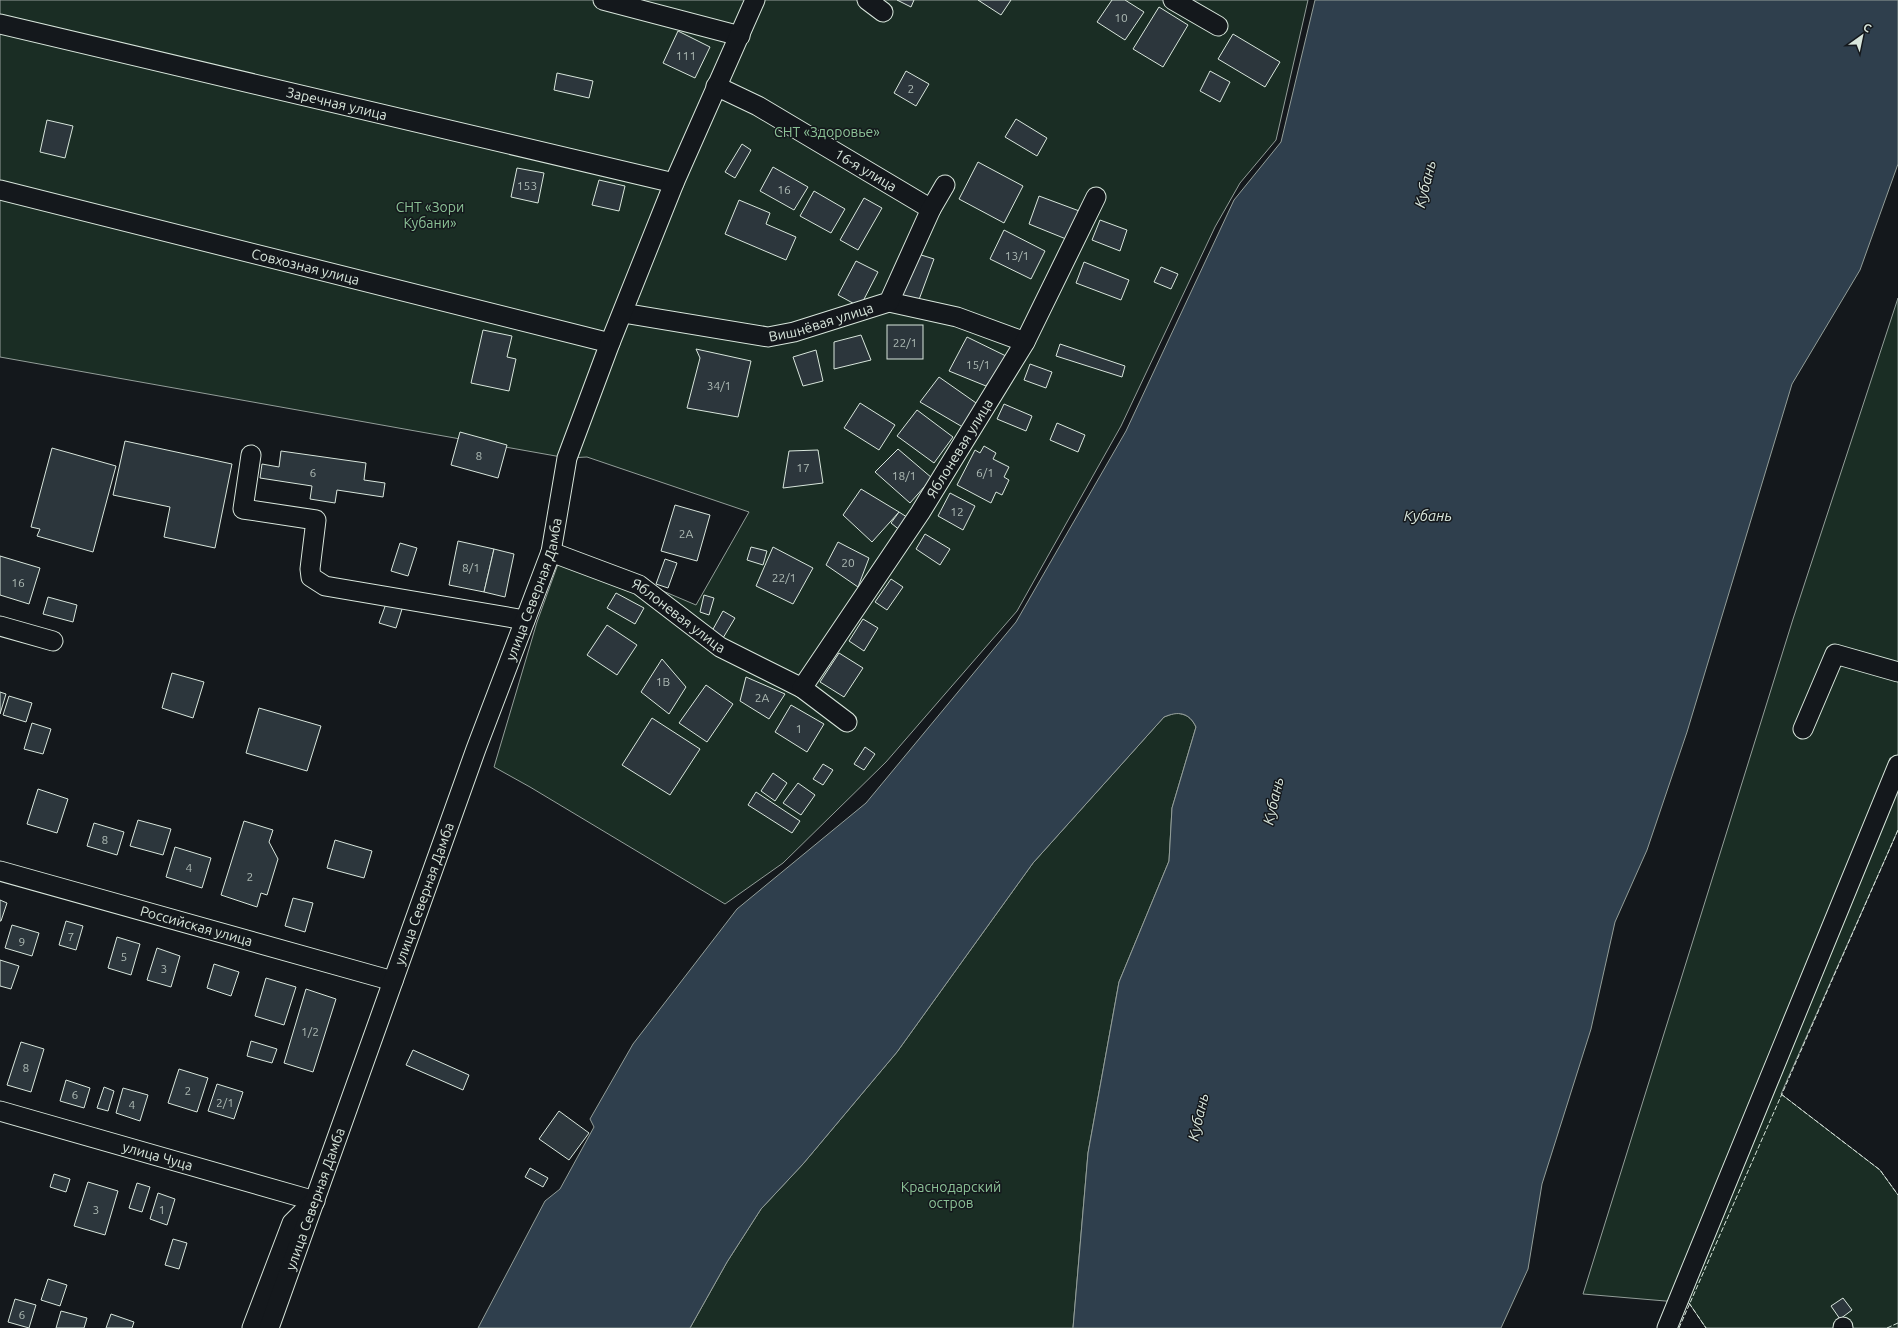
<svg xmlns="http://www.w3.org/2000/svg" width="1898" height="1328" font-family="Ubuntu,sans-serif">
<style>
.green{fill:#1a2d24;stroke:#939e99}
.water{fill:#2f3f4d;stroke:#939e99}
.building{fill:#2c363c;stroke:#d8e6dc}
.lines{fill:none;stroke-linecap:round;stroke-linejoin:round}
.minor-casing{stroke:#d8e6dc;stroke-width:21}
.minor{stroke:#14181c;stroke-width:19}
.fence{stroke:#d8e6dc;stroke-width:1;stroke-dasharray:5 2;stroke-linecap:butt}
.labels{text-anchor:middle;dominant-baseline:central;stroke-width:3;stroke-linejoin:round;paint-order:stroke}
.number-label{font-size:12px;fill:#adbab4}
.street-label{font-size:14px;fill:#d8e6dc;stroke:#14181c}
.park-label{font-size:14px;fill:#8ac095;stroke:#14181c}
.water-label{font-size:15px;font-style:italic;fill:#d8e6dc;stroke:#14181c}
</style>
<rect width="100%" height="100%" fill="#14181c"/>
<g class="green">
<path d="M0,0H1308L1276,140L1240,183L1215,227L1121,426L1017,611L886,762L783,863L725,904L530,787L494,767L537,622L558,564L566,550L696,605L749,512L587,457L567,458L0,357Z"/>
<path d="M1898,298V830L1781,1094L1880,1170L1898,1195V1328H1706L1689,1303L1583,1294L1793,619Z"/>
<path d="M1175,713C1186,714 1191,717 1196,727L1172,808L1169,861L1119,982L1088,1153L1073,1328H690L727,1262L761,1209L803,1164L897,1052L1033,863L1164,717Z"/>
</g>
<path class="water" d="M1315,0H1898V164L1860,270L1792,384L1687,732L1647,850L1615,922L1591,1029L1542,1184L1528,1269L1501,1328H1073L1088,1153L1119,982L1169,861L1172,808L1196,727C1189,712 1178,711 1164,717L1033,863L897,1052L803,1164L761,1209L727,1262L690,1328H478L545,1201L560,1189L594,1127L590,1119L633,1044L737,909L866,803L1016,622L1126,431L1234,200L1281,142Z"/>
<g class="building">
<path d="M897,0H914L911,7Z"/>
<path d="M978,0H1011L1001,15Z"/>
<path d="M1112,0H1125L1144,12L1125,40L1097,22Z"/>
<path d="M1159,7L1188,25L1163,67L1133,49Z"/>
<path d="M678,31L710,47L695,78L663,63Z"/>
<path d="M1233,34L1280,62L1265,87L1218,59Z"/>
<path d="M906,71L929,84L916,106L894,93Z"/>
<path d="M1210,71L1230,82L1220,102L1200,91Z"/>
<path d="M557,73L593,81L589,98L554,90Z"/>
<path d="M1016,119L1047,138L1037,156L1005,137Z"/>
<path d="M47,120L73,126L65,158L40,152Z"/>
<path d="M742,144L751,150L735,178L725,172Z"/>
<path d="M978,162L1023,186L1004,223L959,199Z"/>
<path d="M773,167L808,187L794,210L760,191Z"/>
<path d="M517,168L544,173L538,203L511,197Z"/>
<path d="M599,180L625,186L619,211L592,205Z"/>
<path d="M814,191L845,209L831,233L800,216Z"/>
<path d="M1039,196L1082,212L1071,241L1029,224Z"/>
<path d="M864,198L882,208L858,250L840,240Z"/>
<path d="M739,200L770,213L766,224L796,237L786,260L725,234Z"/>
<path d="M1100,220L1127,230L1120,251L1092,240Z"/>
<path d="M1004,230L1045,251L1031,279L990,259Z"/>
<path d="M918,254L934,259L917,305L901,299Z"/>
<path d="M856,261L878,272L860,307L838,295Z"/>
<path d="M1084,262L1129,280L1121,300L1076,283Z"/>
<path d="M1161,267L1178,274L1171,289L1154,282Z"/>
<rect x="887" y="325" width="36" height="34"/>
<path d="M483,330L512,336L507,357L516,359L509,391L471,383Z"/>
<path d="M861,335L871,360L834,369V342Z"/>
<path d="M967,337L1008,357L986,386L949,371Z"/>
<path d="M1060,344L1125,366L1122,377L1056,356Z"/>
<path d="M696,349L751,361L738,417L687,408L700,358Z"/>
<path d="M816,350L823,381L803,386L793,357Z"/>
<path d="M1030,364L1052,372L1046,388L1024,380Z"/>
<path d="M939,377L979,405L966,429L920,402Z"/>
<path d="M860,403L895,425L879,450L844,428Z"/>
<path d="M1004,404L1032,416L1026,431L997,419Z"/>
<path d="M917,410L953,437L934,463L897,436Z"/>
<path d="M1057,423L1085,435L1078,452L1050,440Z"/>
<path d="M460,432L507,445L498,478L451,465Z"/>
<path d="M125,441L232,464L215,548L164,537L170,507L113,495Z"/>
<path d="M984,446L996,453L993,459L1009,467L1004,477L1009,480L1002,495L996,492L991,503L957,485L975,450L980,453Z"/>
<path d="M52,448L116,466L93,552L37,536L40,529L31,527Z"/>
<path d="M898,449L932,478L910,503L875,472Z"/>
<path d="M818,450L823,483L783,488L789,451Z"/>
<path d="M281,451L366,463L364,480L385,483L383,497L337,490L335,503L310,499L312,486L260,478L262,464L279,467Z"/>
<path d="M861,489L899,512L872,542L843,515Z"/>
<path d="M950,493L975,506L963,530L938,516Z"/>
<path d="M675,505L710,515L697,561L661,551Z"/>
<path d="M899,512L910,519L902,532L891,523Z"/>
<path d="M925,534L950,549L940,565L916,549Z"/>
<path d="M458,541L494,549L484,592L449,585Z"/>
<path d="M838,542L869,558L858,587L826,565Z"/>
<path d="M400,543L417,548L408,576L391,571Z"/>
<path d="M751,547L767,551L763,565L747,560Z"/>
<path d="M773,547L813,568L793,604L756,586Z"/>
<path d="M494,549L514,554L505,597L484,592Z"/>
<path d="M0,556L40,568L29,604L0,595Z"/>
<path d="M665,559L677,563L668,588L656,584Z"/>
<path d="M891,579L903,587L887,610L875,602Z"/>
<path d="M616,593L644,608L635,624L607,608Z"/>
<path d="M704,595L714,598L709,615L700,612Z"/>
<path d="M48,597L77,605L73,622L43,614Z"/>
<path d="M387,601L403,606L396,628L379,623Z"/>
<path d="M723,611L735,618L723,638L712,631Z"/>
<path d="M863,619L878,628L864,651L849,641Z"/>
<path d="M607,625L637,645L617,675L587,655Z"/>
<path d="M839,653L863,668L844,697L820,682Z"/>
<path d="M662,659L686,687L669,714L641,692Z"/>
<path d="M172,673L204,682L193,718L162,708Z"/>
<path d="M746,677L785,694L769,719L740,701Z"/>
<path d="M706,685L733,704L707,742L679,723Z"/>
<path d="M0,692L6,694L0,714Z"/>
<path d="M9,696L32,703L26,722L3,715Z"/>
<path d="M791,705L824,724L807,752L775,732Z"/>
<path d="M259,708L321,726L307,771L246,753Z"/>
<path d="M652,718L700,749L670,795L622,765Z"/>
<path d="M32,723L51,729L43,754L24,749Z"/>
<path d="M865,747L875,754L864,770L854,764Z"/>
<path d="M823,764L833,770L823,785L813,779Z"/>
<path d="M773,773L787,783L775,801L761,791Z"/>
<path d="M798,783L815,795L801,815L783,803Z"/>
<path d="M38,789L68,799L57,833L27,824Z"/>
<path d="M756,792L800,821L792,833L748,805Z"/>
<path d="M138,820L171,829L163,855L130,846Z"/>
<path d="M244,821L273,830L269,842L278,859L267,895L261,893L257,907L221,895Z"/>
<path d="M94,823L124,832L117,855L87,846Z"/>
<path d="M335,840L372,851L364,878L327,868Z"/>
<path d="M175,847L211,858L202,888L166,877Z"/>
<path d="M293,898L313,903L305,932L285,926Z"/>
<path d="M0,900L7,903L1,921H0Z"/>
<path d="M66,921L83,926L76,950L59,945Z"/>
<path d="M12,925L39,933L32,956L5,948Z"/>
<path d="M117,937L140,944L131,975L108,968Z"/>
<path d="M157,948L180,956L171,987L147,980Z"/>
<path d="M0,960L19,966L11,989L0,986Z"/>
<path d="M214,964L239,972L231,996L207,988Z"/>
<path d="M266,978L296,987L284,1025L255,1016Z"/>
<path d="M306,989L336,999L313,1072L284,1063Z"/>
<path d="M251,1041L277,1049L272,1063L247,1056Z"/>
<path d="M21,1042L44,1049L31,1092L7,1085Z"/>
<path d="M413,1050L469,1075L463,1090L406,1065Z"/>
<path d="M179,1069L208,1078L197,1112L168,1103Z"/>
<path d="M66,1080L90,1088L84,1108L60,1101Z"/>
<path d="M217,1084L243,1092L234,1119L208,1111Z"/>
<path d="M104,1087L114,1091L108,1111L97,1108Z"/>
<path d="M123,1088L148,1095L140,1121L116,1113Z"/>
<path d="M559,1111L589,1133L569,1160L539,1139Z"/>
<path d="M530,1168L548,1178L543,1187L525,1177Z"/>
<path d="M54,1174L70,1179L66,1192L50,1187Z"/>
<path d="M88,1182L118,1191L105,1235L74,1226Z"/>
<path d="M137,1183L150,1187L142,1212L129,1208Z"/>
<path d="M158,1193L175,1199L167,1225L150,1219Z"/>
<path d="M173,1239L187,1243L179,1269L165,1265Z"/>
<path d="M48,1279L67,1285L60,1306L41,1300Z"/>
<path d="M1843,1298L1852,1310L1840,1319L1831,1306Z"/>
<path d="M15,1299L36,1305L29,1328L8,1322Z"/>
<path d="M61,1311L87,1318L84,1328H56Z"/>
<path d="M111,1314L134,1322L132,1328H106Z"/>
</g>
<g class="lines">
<defs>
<g id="minor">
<path d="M603,0L740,36"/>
<path d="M867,0L883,12"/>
<path d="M1173,0L1218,26"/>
<path id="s1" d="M0,24L674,183"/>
<path id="s2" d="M716,86L758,106L931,209"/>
<path id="s3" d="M0,190L610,343"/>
<path d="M889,302L957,317L1025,342"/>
<path id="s4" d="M623,313L768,337L794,332L889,302L931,209L945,185"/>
<path d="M251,455L243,509L316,520L310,569L311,577L325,586L525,620"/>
<path id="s5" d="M551,552L639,585L720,647L802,688L847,722"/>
<path d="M0,626L53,641"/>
<path id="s6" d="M802,688L920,513L1025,342L1096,197"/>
<path d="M1803,729L1835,654L1898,672"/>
<path id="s7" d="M0,871L393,981"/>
<path id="s8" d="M0,1111L315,1201"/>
<path d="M1843,1327V1328"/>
<path d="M252,1328L292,1223L311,1204"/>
<path id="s9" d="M269,1328L476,749L551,552L567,458L610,343L674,183L755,0"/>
<path d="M1667,1328L1898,765"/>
</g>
</defs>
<use href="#minor" class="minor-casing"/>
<use href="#minor" class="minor"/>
<g class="fence">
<path d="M1781,1094L1880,1170L1898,1195"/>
<path d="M1689,1303L1706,1328"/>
<path d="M1679,1328L1898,830"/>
<path d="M1887,1328L1898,1323"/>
</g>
</g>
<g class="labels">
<g class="number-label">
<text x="1121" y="17">10</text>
<text x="686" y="55">111</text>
<text x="911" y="88">2</text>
<text x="527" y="185">153</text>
<text x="784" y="189">16</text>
<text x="1017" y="255">13/1</text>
<text x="905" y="342">22/1</text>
<text x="978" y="364">15/1</text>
<text x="719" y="385">34/1</text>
<text x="479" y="455">8</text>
<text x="803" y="467">17</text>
<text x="313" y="472">6</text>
<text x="985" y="472">6/1</text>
<text x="904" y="475">18/1</text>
<text x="957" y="511">12</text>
<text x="686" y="533">2А</text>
<text x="848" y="562">20</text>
<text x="471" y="567">8/1</text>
<text x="784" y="577">22/1</text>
<text x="18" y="582">16</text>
<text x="663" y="681">1В</text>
<text x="762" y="697">2А</text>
<text x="799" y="728">1</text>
<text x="105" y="839">8</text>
<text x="189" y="867">4</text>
<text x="250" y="876">2</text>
<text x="71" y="936">7</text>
<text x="22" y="941">9</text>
<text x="124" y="956">5</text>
<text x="164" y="968">3</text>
<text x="310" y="1031">1/2</text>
<text x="26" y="1067">8</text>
<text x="188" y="1090">2</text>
<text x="75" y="1094">6</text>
<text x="225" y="1102">2/1</text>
<text x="132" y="1104">4</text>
<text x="96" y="1209">3</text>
<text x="162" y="1209">1</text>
<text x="22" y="1314">6</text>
</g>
<g class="street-label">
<text stroke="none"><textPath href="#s1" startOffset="346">Заречная улица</textPath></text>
<text stroke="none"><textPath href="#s2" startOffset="172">16-я улица</textPath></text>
<text stroke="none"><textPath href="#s3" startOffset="315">Совхозная улица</textPath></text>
<text stroke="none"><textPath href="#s4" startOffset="202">Вишнёвая улица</textPath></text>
<text stroke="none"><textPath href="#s6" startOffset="287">Яблоневая улица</textPath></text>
<text stroke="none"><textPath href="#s9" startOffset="785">улица Северная Дамба</textPath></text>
<text stroke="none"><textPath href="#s5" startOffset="144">Яблоневая улица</textPath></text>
<text stroke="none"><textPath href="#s9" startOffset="461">улица Северная Дамба</textPath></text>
<text stroke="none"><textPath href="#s7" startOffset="204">Российская улица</textPath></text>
<text stroke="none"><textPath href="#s8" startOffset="164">улица Чуца</textPath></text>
<text stroke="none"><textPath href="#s9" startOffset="137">улица Северная Дамба</textPath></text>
</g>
<g class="park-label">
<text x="827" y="132">СНТ «Здоровье»</text>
<text x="430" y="207">СНТ «Зори<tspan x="430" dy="16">Кубани»</tspan></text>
<text x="951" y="1187">Краснодарский<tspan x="951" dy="16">остров</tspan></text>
</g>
<g class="water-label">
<text transform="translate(1425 184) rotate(-76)">Кубань</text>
<text x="1428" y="515">Кубань</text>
<text transform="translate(1273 801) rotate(-77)">Кубань</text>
<text transform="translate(1198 1117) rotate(-77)">Кубань</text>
</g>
</g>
<g transform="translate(1862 36) rotate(33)" stroke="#14181c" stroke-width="3" paint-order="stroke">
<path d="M0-3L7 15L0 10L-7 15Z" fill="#d8e6dc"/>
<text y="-6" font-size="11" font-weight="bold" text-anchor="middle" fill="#d8e6dc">С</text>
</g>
</svg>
